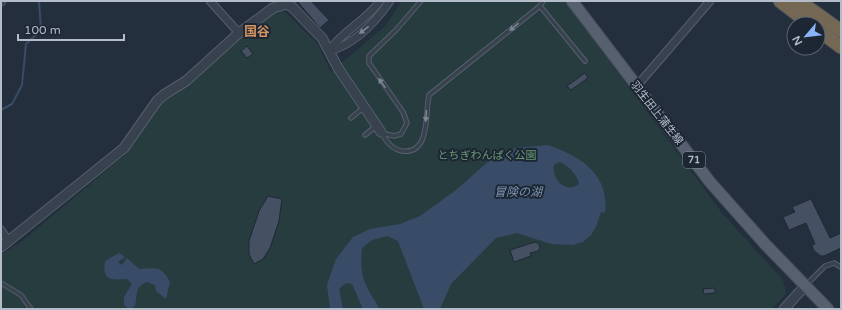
<svg xmlns="http://www.w3.org/2000/svg" width="842" height="310" font-family="'Varela Round','Noto Sans JP',sans-serif">
<style>
.green{fill:#263c3f}
.water{fill:#394c67;fill-rule:evenodd}
.lines{fill:none;stroke-linecap:round;stroke-linejoin:round}
.stream{stroke:#394c67;stroke-width:2}
.building{fill:#455162;stroke:#1f2835}
.service-casing{stroke:#565f6c;stroke-width:5.5}
.minor-casing{stroke:#565f6c;stroke-width:9}
.tertiary-casing{stroke:#565f6c;stroke-width:11}
.primary-casing{stroke:#414a57;stroke-width:13}
.motorway-casing{stroke:#434c59;stroke-width:15}
.service{stroke:#38414e;stroke-width:3.5}
.minor{stroke:#38414e;stroke-width:7}
.tertiary{stroke:#38414e;stroke-width:9}
.primary{stroke:#56606e;stroke-width:11}
.motorway{stroke:#746855;stroke-width:13}
.oneway{fill:#7c8592}
.labels{text-anchor:middle;dominant-baseline:central;stroke-width:4;stroke-linejoin:round;paint-order:stroke}
.shield{fill:#1d2633;stroke:#878f9c;stroke-width:1}
.shield-label{font-size:10px;font-weight:bold;fill:#b4bcc9}
.street-label{font-size:11px;fill:#b4bcc9;stroke:#1d2633}
.park-label{font-size:11px;fill:#6b9a76;stroke:#1d2633}
.water-label{font-size:12px;font-style:italic;fill:#7c92b1;stroke:#1d2633}
.quarter-label{font-size:13px;font-weight:bold;fill:#d59563;stroke:#1d2633}
</style>
<rect width="100%" height="100%" fill="#242f3e"/>
<path class="green" d="M402,1H565L722,213L783,280L786,294L772,309H1V254L20,243L126,154L158,108L236,40L277,11H284L317,43L331,72L385,26Z"/>
<g class="water">
<path d="M547,145C580,155 610,175 605,213L601,212L596,227L591,235L583,242L573,245L551,244L517,233L496,238L451,284L440,309H424L398,241L387,236L372,240L362,248C359,277 365,285 380,309H363L352,284L346,283L339,289L343,309H330L327,285L336,259L353,237L370,229L400,224L420,216L456,190L491,159L516,148ZM559,162C567,164 578,175 579,184C566,194 551,179 554,165Z"/>
<path d="M119,253L125,257L118,262L122,265L127,258L139,269C156,268 161,265 170,282L166,299L156,291L155,285L147,282C134,287 138,294 135,306L129,309L124,305V297L132,284L127,279C111,280 102,281 105,261Z"/>
</g>
<g class="lines">
<path class="stream" d="M1,110L12,104L22,85L26,44L41,30L39,1"/>
</g>
<g class="building">
<path d="M297,1H311L329,20L320,28Z"/>
<path d="M247,46L253,54L247,58L241,51Z"/>
<path d="M585,73L588,78L571,90L567,86Z"/>
<path d="M268,196L282,199L279,221L270,248L263,259L254,264L249,254V241L259,211Z"/>
<path d="M811,199L830,238L841,233V248L824,256H821L814,251L812,245L815,244L806,223L789,230L783,217L795,212L792,207Z"/>
<path d="M535,242L539,244L540,248L538,251L530,253L531,256L514,262L510,250Z"/>
<path d="M715,288V293L704,294L703,289Z"/>
</g>
<g class="lines">
<defs>
<g id="service">
<path d="M540,6L585,61"/>
<path d="M351,118L363,108"/>
<path d="M382,133C386,142 392,149 402,151C431,155 425,112 429,95L540,6L543,1"/>
<path d="M382,133L394,136L401,134L407,123L403,112L369,63V56L396,30L421,1"/>
<path d="M365,135L376,126"/>
<path d="M1,283L21,295L31,309"/>
<path d="M806,285L825,266L834,263L841,267"/>
</g>
<g id="minor">
<path d="M210,1L239,33"/>
<path d="M1,2L2,1"/>
<path d="M329,51C354,45 376,21 390,1"/>
<path d="M329,51C342,31 366,21 380,1"/>
<path d="M636,87L710,1"/>
<path d="M1,230L9,242"/>
</g>
<g id="tertiary">
<path d="M1,247L124,148L157,101L165,94L186,81L239,33L273,8L286,4L292,7L322,38L338,68L381,132"/>
<path d="M784,309L805,286"/>
</g>
<path id="primary" d="M572,1L710,182L765,244L828,309"/>
<g id="motorway">
<path d="M780,1L810,24"/>
<path d="M799,1L841,31"/>
<path d="M818,30L841,47"/>
</g>
</defs>
<use href="#service" class="service-casing"/>
<use href="#minor" class="minor-casing"/>
<use href="#tertiary" class="tertiary-casing"/>
<use href="#primary" class="primary-casing"/>
<use href="#motorway" class="motorway-casing"/>
<use href="#service" class="service"/>
<use href="#minor" class="minor"/>
<use href="#tertiary" class="tertiary"/>
<use href="#primary" class="primary"/>
<use href="#motorway" class="motorway"/>
</g>
<defs><path id="oneway-solid" d="M-6-.8H1V-3.2L6.5 0L1 3.2V.8H-6Z"/></defs>
<g class="oneway">
<use href="#oneway-solid" transform="translate(514 27) rotate(141)"/>
<use href="#oneway-solid" transform="translate(364 30) rotate(142)"/>
<use href="#oneway-solid" transform="translate(382 83) rotate(-125)"/>
<use href="#oneway-solid" transform="translate(426 116) rotate(94)"/>
</g>
<g class="labels">
<rect class="shield" x="683" y="152" width="22" height="16" rx="3"/>
<g class="shield-label">
<text x="694" y="160">71</text>
</g>
<g class="street-label">
<text transform="translate(657 113) rotate(52)">羽生田上蒲生線</text>
</g>
<g class="park-label">
<text x="487" y="155">とちぎわんぱく公園</text>
</g>
<g class="water-label">
<text x="518" y="192">冒険の湖</text>
</g>
<g class="quarter-label">
<text x="257" y="32">国谷</text>
</g>
</g>
<rect width="842" height="310" fill="none" stroke="#b4bcc9" stroke-width="4"/>
<g transform="translate(806 36) rotate(242)"><circle r="19" fill="#1d2633" stroke="#59626f"/>
<path d="M0-3L7 15L0 10L-7 15Z" fill="#8ab4f8"/>
<text y="-6" font-size="11" font-weight="bold" text-anchor="middle" fill="#b4bcc9">N</text>
</g>
<path d="M18 34v6h106v-6" fill="none" stroke="#b4bcc9" stroke-width="2"/>
<text x="24" y="34" font-size="12" fill="#b4bcc9" stroke="#1d2633" stroke-width="3" paint-order="stroke">100 m</text>
</svg>
